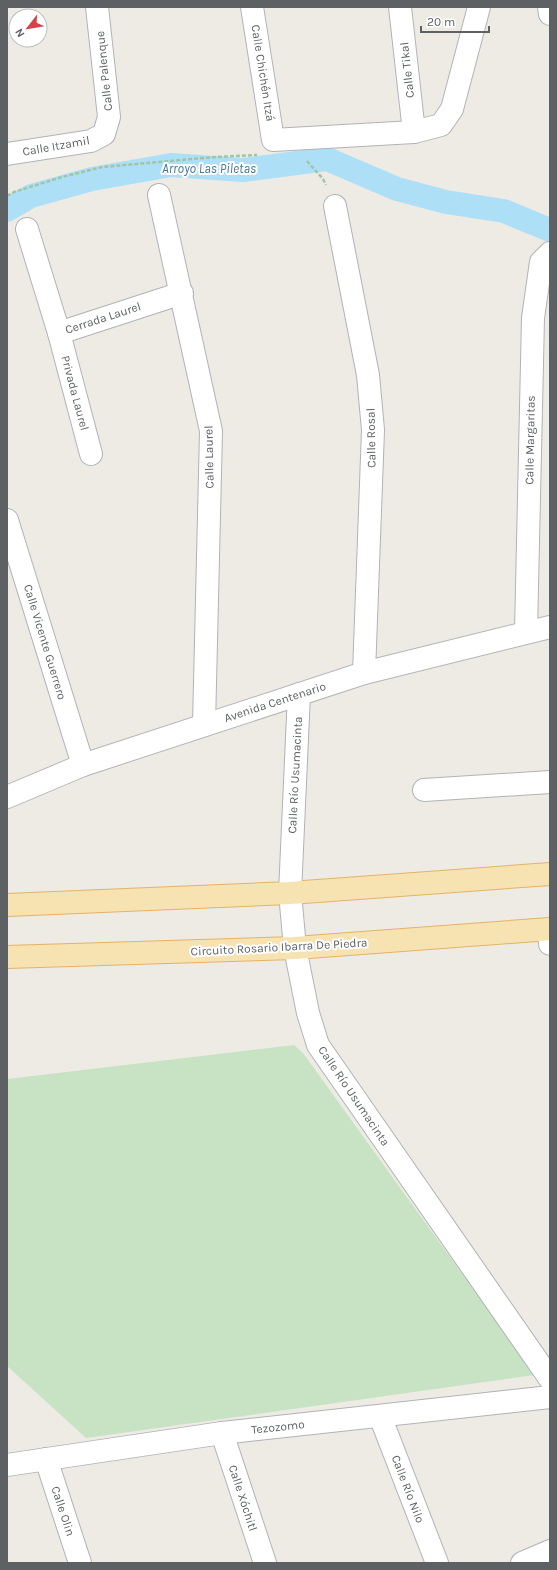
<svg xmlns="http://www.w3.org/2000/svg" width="557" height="1570" font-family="Karla,sans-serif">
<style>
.green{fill:#c8e3c4}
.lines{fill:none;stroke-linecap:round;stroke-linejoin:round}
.canal{stroke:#addff7;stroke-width:24}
.street-casing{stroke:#b0b3b6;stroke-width:24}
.secondary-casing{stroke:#b2b5b9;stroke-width:24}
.primary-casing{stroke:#e4b269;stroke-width:24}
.path{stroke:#a0c5a6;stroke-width:2.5;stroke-dasharray:4 2;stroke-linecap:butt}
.street{stroke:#fff;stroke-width:22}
.secondary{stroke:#fff;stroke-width:22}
.primary{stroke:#f7e3b1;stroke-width:22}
.labels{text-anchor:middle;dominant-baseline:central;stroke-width:4;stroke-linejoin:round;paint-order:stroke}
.street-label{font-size:12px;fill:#5d6164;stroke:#fff}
.water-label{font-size:13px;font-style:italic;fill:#447797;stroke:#fff}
</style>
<rect width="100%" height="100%" fill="#eeebe5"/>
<path class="green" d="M294,1045L303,1053L535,1375L86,1438L7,1366V1079Z"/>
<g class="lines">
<path class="canal" d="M7,210L31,196L92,179L171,165L243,170L327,159L397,189L446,202L504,211L550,230"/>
<defs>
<g id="street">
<path d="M252,7L273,140L414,132L441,125L452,109L479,7"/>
<path d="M400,7L414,132"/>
<path d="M549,7L550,14"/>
<path d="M7,154L91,141L104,134L109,117L97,7"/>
<path d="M159,195L211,431L204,725"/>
<path d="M335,206L368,375L373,430L364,673"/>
<path d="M27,229L59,333L91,454"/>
<path d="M59,333L182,293"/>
<path d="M7,520L83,765"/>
<path d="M526,632L533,318L541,262L550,253"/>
<path d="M299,694L290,893L295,948L308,1013L318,1045L550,1379"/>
<path d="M424,790L550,782"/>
<path d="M549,929L550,944"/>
<path d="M380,1416L437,1563"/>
<path d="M222,1433L265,1563"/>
<path d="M46,1459L80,1563"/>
<path d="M7,1465L222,1433L550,1397"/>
<path d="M522,1563L550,1551"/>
</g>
<path id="secondary" d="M7,797L83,765L364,673L550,627"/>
<g id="primary">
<path d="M7,905L290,893L550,874"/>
<path d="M7,957L295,948L550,929"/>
</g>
</defs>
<use href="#street" class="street-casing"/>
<use href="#secondary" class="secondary-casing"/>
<use href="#primary" class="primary-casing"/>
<g class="path">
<path d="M307,161L323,179L326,185"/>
<path d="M7,196L14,192L62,177L102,167L215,157L257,155"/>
</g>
<use href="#street" class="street"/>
<use href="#secondary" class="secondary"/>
<use href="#primary" class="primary"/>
</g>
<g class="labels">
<g class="street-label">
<text transform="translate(407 70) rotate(-96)">Calle Tikal</text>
<text transform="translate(104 71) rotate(-96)">Calle Palenque</text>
<text transform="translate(263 73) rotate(81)">Calle Chichén Itzá</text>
<text transform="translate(56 146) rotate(-10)">Calle Itzamil</text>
<text transform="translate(103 318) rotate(-18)">Cerrada Laurel</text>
<text transform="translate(75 393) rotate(75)">Privada Laurel</text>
<text transform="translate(371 438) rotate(-91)">Calle Rosal</text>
<text transform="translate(530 440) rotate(-89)">Calle Margaritas</text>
<text transform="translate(209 457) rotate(-91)">Calle Laurel</text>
<text transform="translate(45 642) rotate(73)">Calle Vicente Guerrero</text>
<text transform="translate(275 702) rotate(-18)">Avenida Centenario</text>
<text transform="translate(295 775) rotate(-87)">Calle Río Usumacinta</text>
<text transform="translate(279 947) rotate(-3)">Circuito Rosario Ibarra De Piedra</text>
<text transform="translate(354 1096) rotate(56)">Calle Río Usumacinta</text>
<text transform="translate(278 1427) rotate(-6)">Tezozomo</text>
<text transform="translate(408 1489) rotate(69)">Calle Río Nilo</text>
<text transform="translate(243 1498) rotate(72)">Calle Xóchitl</text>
<text transform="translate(63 1511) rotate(72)">Calle Olin</text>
</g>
<g class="water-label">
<text x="209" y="168">Arroyo Las Piletas</text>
</g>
</g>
<rect width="557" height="1570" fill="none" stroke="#5d6164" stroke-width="16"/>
<g transform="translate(28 28) rotate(239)"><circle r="19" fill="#ffffff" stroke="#bec0c1"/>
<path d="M0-3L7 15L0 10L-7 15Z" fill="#d84147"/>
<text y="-6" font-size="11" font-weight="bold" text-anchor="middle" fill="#5d6164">N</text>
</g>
<path d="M421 26v6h68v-6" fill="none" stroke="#5d6164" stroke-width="2"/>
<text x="427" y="26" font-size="12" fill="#5d6164" stroke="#ffffff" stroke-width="3" paint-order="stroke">20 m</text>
</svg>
